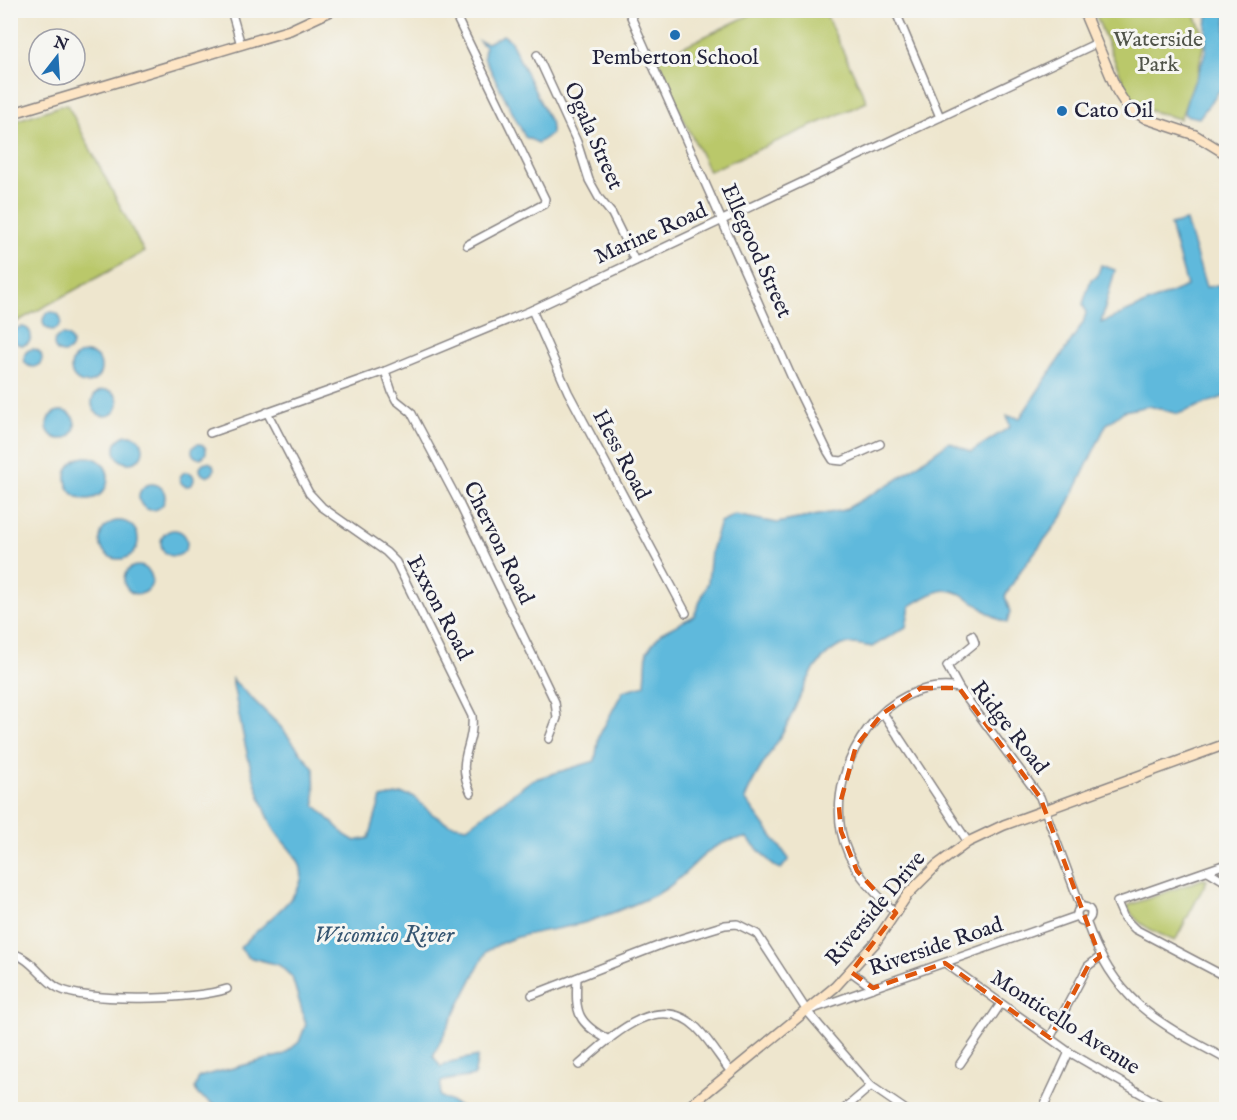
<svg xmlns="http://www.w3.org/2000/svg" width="1237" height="1120" font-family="'IM FELL English',serif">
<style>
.green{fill:#bac86a;stroke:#6e7552;stroke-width:1.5}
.water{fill:#5fb9dc;stroke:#406e8c;stroke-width:1.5}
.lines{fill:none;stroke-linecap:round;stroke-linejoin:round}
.street-casing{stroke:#888484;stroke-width:10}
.secondary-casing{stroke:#888484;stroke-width:12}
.street{stroke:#fff;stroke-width:7}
.secondary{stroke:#fde5c5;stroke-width:9}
.marked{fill:none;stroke:#de560e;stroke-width:4.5;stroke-dasharray:12 8;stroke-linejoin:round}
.poi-dot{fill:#1f6fb2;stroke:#f6f6f2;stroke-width:2}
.labels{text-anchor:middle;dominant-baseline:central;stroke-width:6;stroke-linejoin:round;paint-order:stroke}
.park-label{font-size:22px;fill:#505449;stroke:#f6f6f2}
.poi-label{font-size:22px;fill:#22223b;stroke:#f6f6f2}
.street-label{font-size:22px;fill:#22223b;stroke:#f6f6f2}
.water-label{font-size:24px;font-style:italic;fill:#375773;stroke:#f6f6f2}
</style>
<rect width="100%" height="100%" fill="#f6f6f2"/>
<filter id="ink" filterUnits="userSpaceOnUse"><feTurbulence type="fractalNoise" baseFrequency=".0167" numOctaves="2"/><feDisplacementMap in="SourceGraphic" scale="12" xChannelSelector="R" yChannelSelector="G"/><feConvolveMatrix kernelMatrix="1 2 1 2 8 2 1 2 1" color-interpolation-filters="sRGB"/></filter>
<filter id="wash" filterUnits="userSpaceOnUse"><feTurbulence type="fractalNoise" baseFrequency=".008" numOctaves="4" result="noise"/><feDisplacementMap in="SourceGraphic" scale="24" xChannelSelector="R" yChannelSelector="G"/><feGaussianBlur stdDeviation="1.35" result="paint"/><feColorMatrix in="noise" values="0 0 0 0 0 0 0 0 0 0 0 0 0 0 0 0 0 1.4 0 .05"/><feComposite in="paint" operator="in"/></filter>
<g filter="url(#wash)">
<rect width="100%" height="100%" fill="#eee6ce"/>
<g class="green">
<path d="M758,11H824L867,102L709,171L655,60Z"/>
<path d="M1094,11H1193L1205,37L1197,76L1180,119L1148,110L1129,95Z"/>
<path d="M67,104L144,252L11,325V122Z"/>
<path d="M1203,879L1207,880L1175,941C1156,932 1136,926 1127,906Z"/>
</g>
<g class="water">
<path d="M1210,11H1226V82L1199,118L1185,115L1184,112C1187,92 1200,74 1205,53C1208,38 1203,24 1210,11Z"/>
<path d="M503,35L510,40L551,124V134L538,143L525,137L484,57L485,47L479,41L487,43Z"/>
<path d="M1186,221L1206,287L1226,285V396L1178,414L1149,406L1124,411L1106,425L1062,517L1021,570L1005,596L1010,612L1007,623C985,617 964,585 940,591C930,593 919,601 910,606L906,627L872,647C860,645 847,641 836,648C806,666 799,706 782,734C769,757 754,774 745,799L789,859L781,869L774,866L747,838C704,840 696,870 664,890C646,901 607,915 587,922C554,932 514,931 486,952L433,1056L441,1067L450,1062L478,1056L474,1076L441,1081L440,1096L465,1109H221L198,1095L195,1088L199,1077L283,1055L299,1042L306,1024L292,977L279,965L248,957L240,948C255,929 296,903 301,880C306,859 283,846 274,829C250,782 242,731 232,679L280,726L314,769L315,805L345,835L355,841L369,838L381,798L402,794L413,796L432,814L449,824L467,827L532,780L595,761L599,736L623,691L645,685L647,651L661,633L694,616L708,582L711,551L720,522L735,515L777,523L844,510L895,481L949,442L971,452L1010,427L1007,416L1020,418L1083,323L1086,313L1083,304L1091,279L1097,277L1101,265L1115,270L1101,323L1187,286L1170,225Z"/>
<circle cx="52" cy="321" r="9"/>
<circle cx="22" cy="336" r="9"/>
<circle cx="63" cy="344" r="9"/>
<circle cx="33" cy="358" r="9"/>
<circle cx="86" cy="368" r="15"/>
<circle cx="105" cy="403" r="13"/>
<circle cx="61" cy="425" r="14"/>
<circle cx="129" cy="449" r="14"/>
<circle cx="199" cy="451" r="7"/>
<circle cx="87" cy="478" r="21"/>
<circle cx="207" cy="469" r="7"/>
<circle cx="187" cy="479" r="7"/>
<circle cx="152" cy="497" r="13"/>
<circle cx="119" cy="540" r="19"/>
<circle cx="174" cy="543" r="13"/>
<circle cx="138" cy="580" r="14"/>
</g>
</g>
<g filter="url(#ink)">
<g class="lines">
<defs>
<g id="street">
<path d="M231,10L241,45"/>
<path d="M453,10L545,199L544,204L467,245"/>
<path d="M628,10L792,378L828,452L833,460L842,461L880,444"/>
<path d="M895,10L940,117"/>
<path d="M537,55L577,142L589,180L599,198L612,214L635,261"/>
<path d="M532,310L568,392L686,613"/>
<path d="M385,371L392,392L396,400L411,412L459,503L555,702L557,718L549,739"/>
<path d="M267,412L309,493L322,507L386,552L396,562L472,716C475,748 454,757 471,793"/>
<path d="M210,433L385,371L532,310L1097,43"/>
<path d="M1226,439V441"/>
<path d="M959,688L947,666L975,643L972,635"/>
<path d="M883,713L968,842"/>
<path d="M1226,864L1117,902L1124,918L1135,929L1226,977"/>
<path d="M1208,871L1226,882"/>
<circle cx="1084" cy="914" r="7"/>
<path d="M896,913C870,889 848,866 841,831C829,762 884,676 959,688L1040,797L1081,907"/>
<path d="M1086,921C1114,1001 1156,1022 1226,1059"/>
<path d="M10,953C32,957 40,978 58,988C86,1003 196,1000 227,989"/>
<path d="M945,963L1069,1052L1169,1110"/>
<path d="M851,972L873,988"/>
<path d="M577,978C575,1013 577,1023 609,1040"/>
<path d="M532,995L663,944L725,925L737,924L757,934L807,1011L871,1086L906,1110"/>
<path d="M810,1010L1077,916"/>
<path d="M1050,1038L1088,966L1100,957"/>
<path d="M960,1064L1000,1005"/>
<path d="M579,1065C609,1039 657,989 697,1028C710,1041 720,1058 731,1072"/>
<path d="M843,1110L871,1086"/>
<path d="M1042,1110L1069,1052"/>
</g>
<g id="secondary">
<path d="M1083,10L1117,91L1128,108L1147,119L1195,135L1226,154"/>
<path d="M10,114L290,30L333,10"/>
<path d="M685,1110L835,987L875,943L908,894L937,865L968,842L1004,825L1226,744"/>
</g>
</defs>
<use href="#street" class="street-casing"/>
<use href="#secondary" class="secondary-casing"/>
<use href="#street" class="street"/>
<use href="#secondary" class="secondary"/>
</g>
</g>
<path class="marked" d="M921,688H959L1040,797L1100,957L1088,966L1050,1038L945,963L873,988L851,972L896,913L857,871L841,831L839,807L856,746L883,713Z"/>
<g class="poi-dot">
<circle cx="675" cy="35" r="6"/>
<circle cx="1062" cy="111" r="6"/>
</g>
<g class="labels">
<g class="park-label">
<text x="1158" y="40">Waterside<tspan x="1158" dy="25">Park</tspan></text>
</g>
<g class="poi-label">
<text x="675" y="58">Pemberton School</text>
<text x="1074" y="111" text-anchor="start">Cato Oil</text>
</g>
<g class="street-label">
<text transform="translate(593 136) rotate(66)">Ogala Street</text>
<text transform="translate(651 234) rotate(-24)">Marine Road</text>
<text transform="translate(756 251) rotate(66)">Ellegood Street</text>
<text transform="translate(621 455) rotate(62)">Hess Road</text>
<text transform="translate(498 543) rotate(64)">Chervon Road</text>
<text transform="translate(439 608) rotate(62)">Exxon Road</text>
<text transform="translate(1009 728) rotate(52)">Ridge Road</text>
<text transform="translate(876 909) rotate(-50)">Riverside Drive</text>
<text transform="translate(936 947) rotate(-19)">Riverside Road</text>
<text transform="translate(1065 1023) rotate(33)">Monticello Avenue</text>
</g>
<g class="water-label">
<text x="384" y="935">Wicomico River</text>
</g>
</g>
<rect width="1237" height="1120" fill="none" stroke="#f6f6f2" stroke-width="36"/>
<g transform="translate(57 57) rotate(17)"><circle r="28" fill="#f6f6f2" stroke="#a1a1a9" stroke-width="1.5"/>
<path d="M0-4.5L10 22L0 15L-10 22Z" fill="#1f6fb2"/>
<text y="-9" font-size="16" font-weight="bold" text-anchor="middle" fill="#22223b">N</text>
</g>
</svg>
